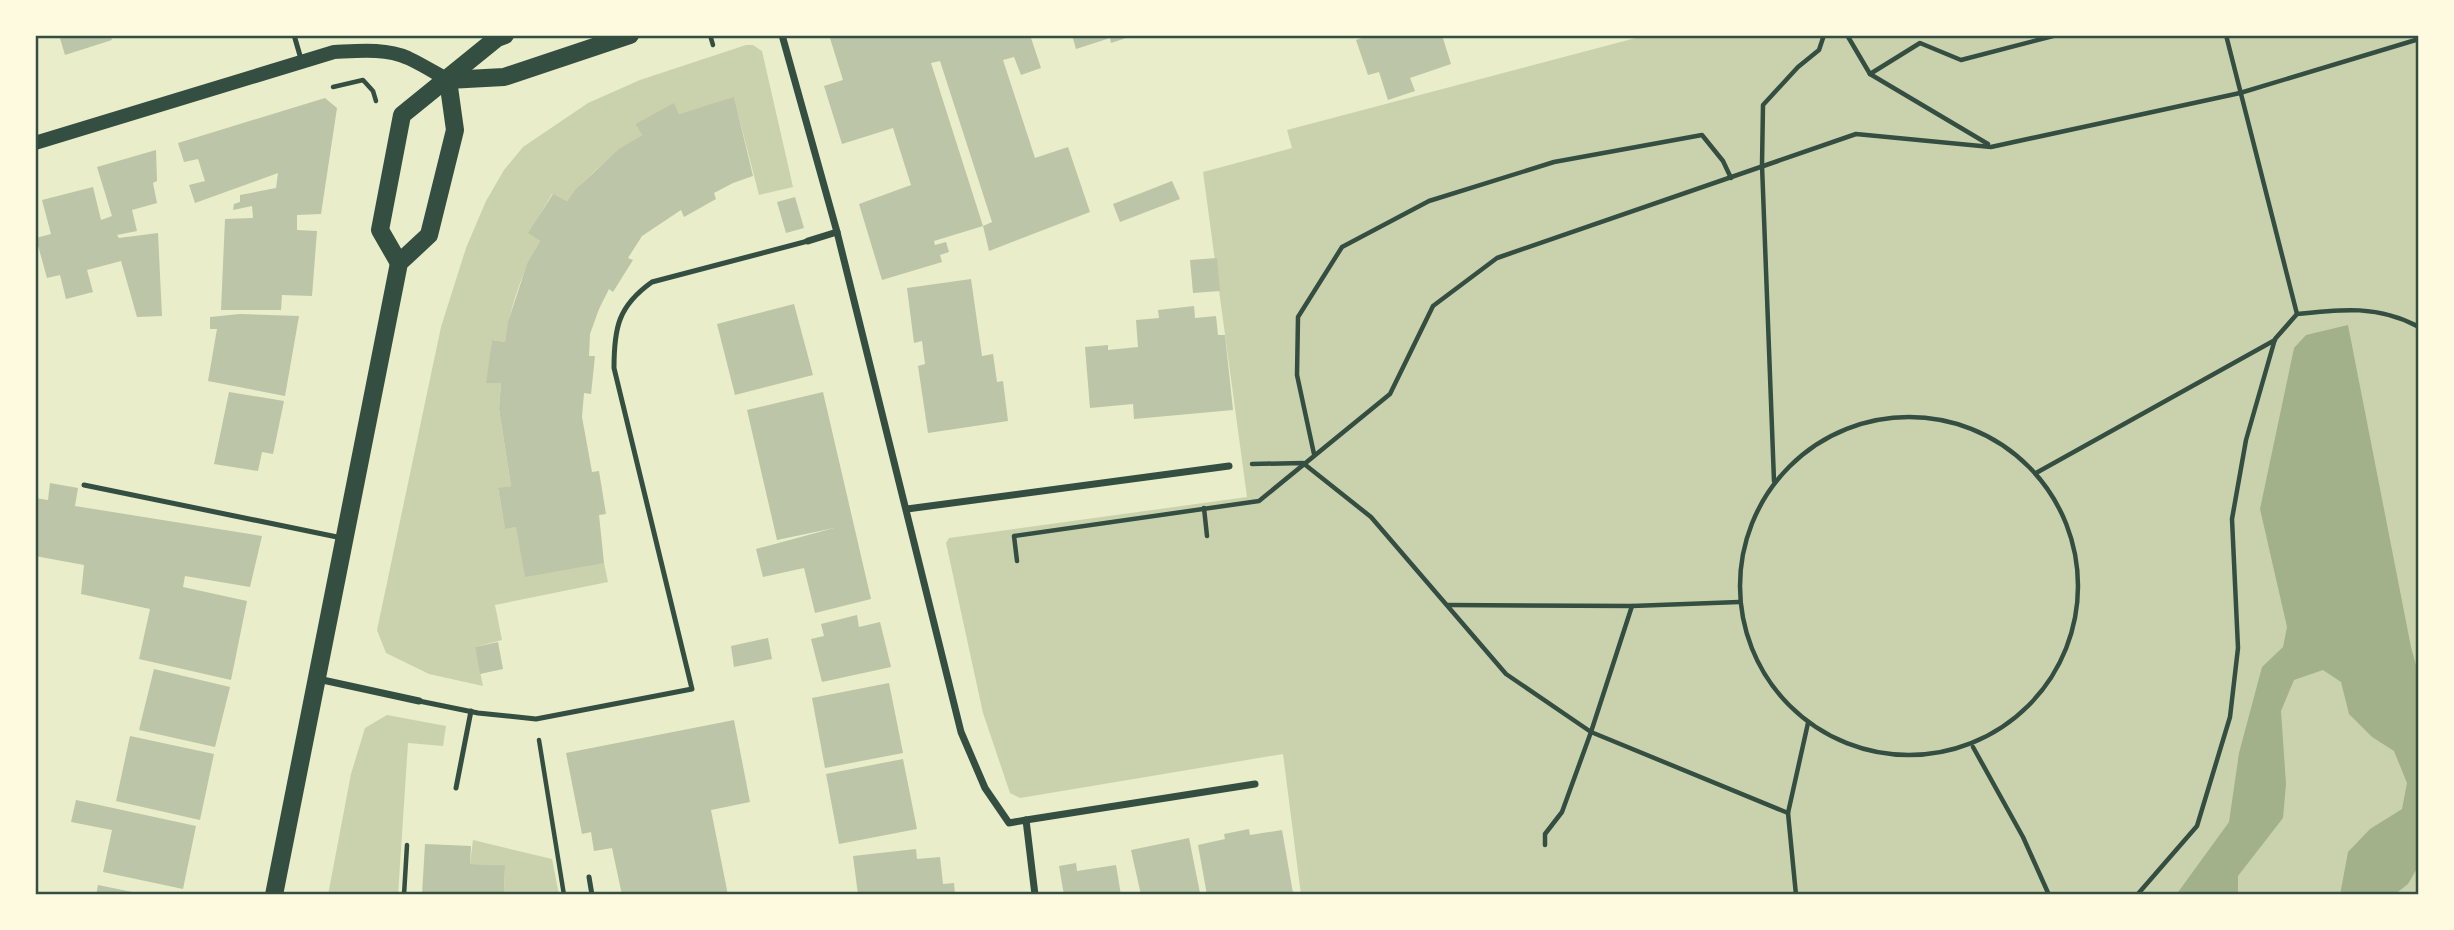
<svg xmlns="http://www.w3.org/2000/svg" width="2454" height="930" font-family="Overpass,sans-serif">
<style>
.green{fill:#cad2ad}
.water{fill:#a3b18a}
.building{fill:#bcc5a7;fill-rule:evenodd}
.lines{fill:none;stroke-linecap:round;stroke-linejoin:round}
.path{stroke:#344e41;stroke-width:4.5}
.service{stroke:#344e41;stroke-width:5}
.minor{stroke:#344e41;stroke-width:7}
.secondary{stroke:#344e41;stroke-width:14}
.primary{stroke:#344e41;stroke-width:18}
.neatline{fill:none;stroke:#344e41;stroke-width:2.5}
</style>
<rect width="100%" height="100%" fill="#e9edc9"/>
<g class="green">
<path d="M1647,35H2419V895H1301L1283,754L1020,798L1010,793L983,713L946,543L949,538L1247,497L1203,172L1292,148L1287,130Z"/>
<path d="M746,45H753L762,51L793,187L759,195L734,98L679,114L674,104L635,124L642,135C614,153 587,175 567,201L552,194L529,233L540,241C522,272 510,307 505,342L492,340L487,383H501L499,409L511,486L498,489L505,528L516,527L604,563L608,582L495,605L502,640L475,647L483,686L429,674L386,653L377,630L441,327L466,248L486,201L504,170L523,147L588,103L640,80Z"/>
<path d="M387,715L446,726L443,746L408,743L398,895H328L351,774L365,728Z"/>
<path d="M473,840L552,859L559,895H504L505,865L470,864Z"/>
</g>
<path class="water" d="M2348,325L2411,647L2419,676V865L2408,884L2394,895H2340L2348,852L2370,829L2402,809L2407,783L2394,751L2372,737L2349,714L2341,682L2323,670L2294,680L2281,711L2286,784L2283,818L2238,876V895H2176L2229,822L2239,753L2262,667L2283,647L2287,627L2260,509L2294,348L2306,335Z"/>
<g class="building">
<path d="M59,35H110L112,40L65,55Z"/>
<path d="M829,35H1030L1041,68L1021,75L1014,57L1003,60L1035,158L1068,147L1090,212L989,251L983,226L934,241L935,245L946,242L949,252L940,255L942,262L882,280L859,204L911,185L893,128L842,144L824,86L843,80ZM940,61L992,222L983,226L931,63Z"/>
<path d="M1072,35H1135L1111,43L1110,38L1076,49Z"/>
<path d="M1370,35H1442L1451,64L1410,78L1415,91L1388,100L1379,72L1368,75L1356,40Z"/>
<path d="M734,97L753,176L733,183L714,193L716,199L684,217L681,210L642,236L628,258L633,260L613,292L609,289L599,309L590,334L589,356H595L591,394L584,393L582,417L592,472L599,471L606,514L599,515L604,563L525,577L516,527L505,529L498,488L511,486L499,409L501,383H486L492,340L505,342L508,322L527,264L540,241L528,233L553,194L567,201L576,189L619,149L642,135L635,124L674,103L679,114Z"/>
<path d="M325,98L337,108L321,214L297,215V230L317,231L312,296L282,295L281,310H221L225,219L253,218L252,206L233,210L234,204L240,202V195L276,188L278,173L195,203L189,185L205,181L198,159L184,162L178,143Z"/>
<path d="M156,150L157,181L153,183L157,203L132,210L137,231L117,235L119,238L158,233L162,316L137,317L121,261L87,270L93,292L66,299L60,275L47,278L36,238L51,234L42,200L93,187L101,220L112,216L97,167Z"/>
<path d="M1172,181L1180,199L1120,222L1113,204Z"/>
<path d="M795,197L804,228L786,233L777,202Z"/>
<path d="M1217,258L1220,291L1193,293L1190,260Z"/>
<path d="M971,279L982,356L993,354L997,382L1003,381L1008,421L928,433L918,366L925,364L922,341L914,343L907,288Z"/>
<path d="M794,304L813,375L735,395L717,324Z"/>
<path d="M1194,306L1195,318L1216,316L1218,335H1225L1233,410L1134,419L1133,404L1090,408L1085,347L1108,345V350L1138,347L1136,320L1159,318L1158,310Z"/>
<path d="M240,314L299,316L285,396L208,381L217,329H210V317Z"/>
<path d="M229,392L284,401L273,454L262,452L258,471L214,464Z"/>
<path d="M823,392L871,599L815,613L804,568L763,577L756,549L834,528L777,540L747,410Z"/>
<path d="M50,483L78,488L75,506L262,536L250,587L185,576L183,587L247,601L231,680L139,659L150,609L81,594L84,565L35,556V498L48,500Z"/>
<path d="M857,615L859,627L880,622L891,667L822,682L811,639L824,636L821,624Z"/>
<path d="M768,638L772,659L734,667L731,646Z"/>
<path d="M498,642L503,669L480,674L475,647Z"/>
<path d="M154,669L230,687L215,747L139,730Z"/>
<path d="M889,683L903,753L825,768L812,698Z"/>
<path d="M734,720L750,802L711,810L728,895H622L612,848L594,851L591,832L582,834L566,753Z"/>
<path d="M130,736L214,754L200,820L116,801Z"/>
<path d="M903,759L917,829L839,844L826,774Z"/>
<path d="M76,800L196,826L183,889L103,872L112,830L71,822Z"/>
<path d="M1249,829L1250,835L1282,830L1293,893L1207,895L1198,845L1225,839L1224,834Z"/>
<path d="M1189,838L1200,893L1141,895L1131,850Z"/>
<path d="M425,844L471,846L470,864L505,865L504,895H422Z"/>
<path d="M916,849L917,859L940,857L943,884L954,883L955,895H858L853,856Z"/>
<path d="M1076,863L1077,871L1116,865L1121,895H1064L1059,866Z"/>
<path d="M98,885L142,894V895H96Z"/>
</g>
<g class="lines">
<g class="path">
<path d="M710,35L713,45"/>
<path d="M1847,35L1870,74L1988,144"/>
<path d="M2226,35L2297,314"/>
<path d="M1870,74L1920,43L1961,60L2057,35"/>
<path d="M333,87L363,80L373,91L376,101"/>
<circle cx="1909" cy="586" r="169"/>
<path d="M1314,454L1297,375L1298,317L1342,247L1429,201L1554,162L1702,135L1723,161L1731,178"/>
<path d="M1252,464L1303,463L1371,517L1506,674L1591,732L1788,813"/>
<path d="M2036,473L2275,340"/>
<path d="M1774,481L1762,165L1763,105L1798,67L1819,50L1824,35"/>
<path d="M1204,508L1207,536"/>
<path d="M1017,561L1014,536L1259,501L1390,394L1433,306L1497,258L1856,134L1991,147L2240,93L2419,39"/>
<path d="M1448,605L1632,606L1739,602"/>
<path d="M539,740L564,895"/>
<path d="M1973,747L2023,837L2049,895"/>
<path d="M1545,845V834L1562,812L1591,732L1632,606"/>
<path d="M404,895L407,845"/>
<path d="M1796,895L1788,813L1808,723"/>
<path d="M2137,895L2197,826L2230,717L2238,648L2232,519L2246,440L2275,339L2297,314C2341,309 2379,305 2419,327"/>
</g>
<g class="service">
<path d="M294,35L301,59"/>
<path d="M84,485L342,538"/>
<path d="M419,701L478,713L536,719L692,689L614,368C614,328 618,306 652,282L808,241"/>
<path d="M456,788L471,711"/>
<path d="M589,877L592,895"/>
</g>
<g class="minor">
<path d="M782,35L837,232L961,732L985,788L1009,823L1026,820L1035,895"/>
<path d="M808,241L837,232"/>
<path d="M907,509L1229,466"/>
<path d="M318,679L419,701"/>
<path d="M1026,820L1255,784"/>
</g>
<path class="secondary" d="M35,143L334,52C358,51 385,48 408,58C421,64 434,72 448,80"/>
<g class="primary">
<path d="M448,80L504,77L630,35"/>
<path d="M399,263L380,230L402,115L497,38L505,35"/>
<path d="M274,895L399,263L429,235L455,130L448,80"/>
</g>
</g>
<rect width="2454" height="930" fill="none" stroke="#fefae0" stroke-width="74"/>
<rect x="37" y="37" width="2380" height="856" class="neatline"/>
</svg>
